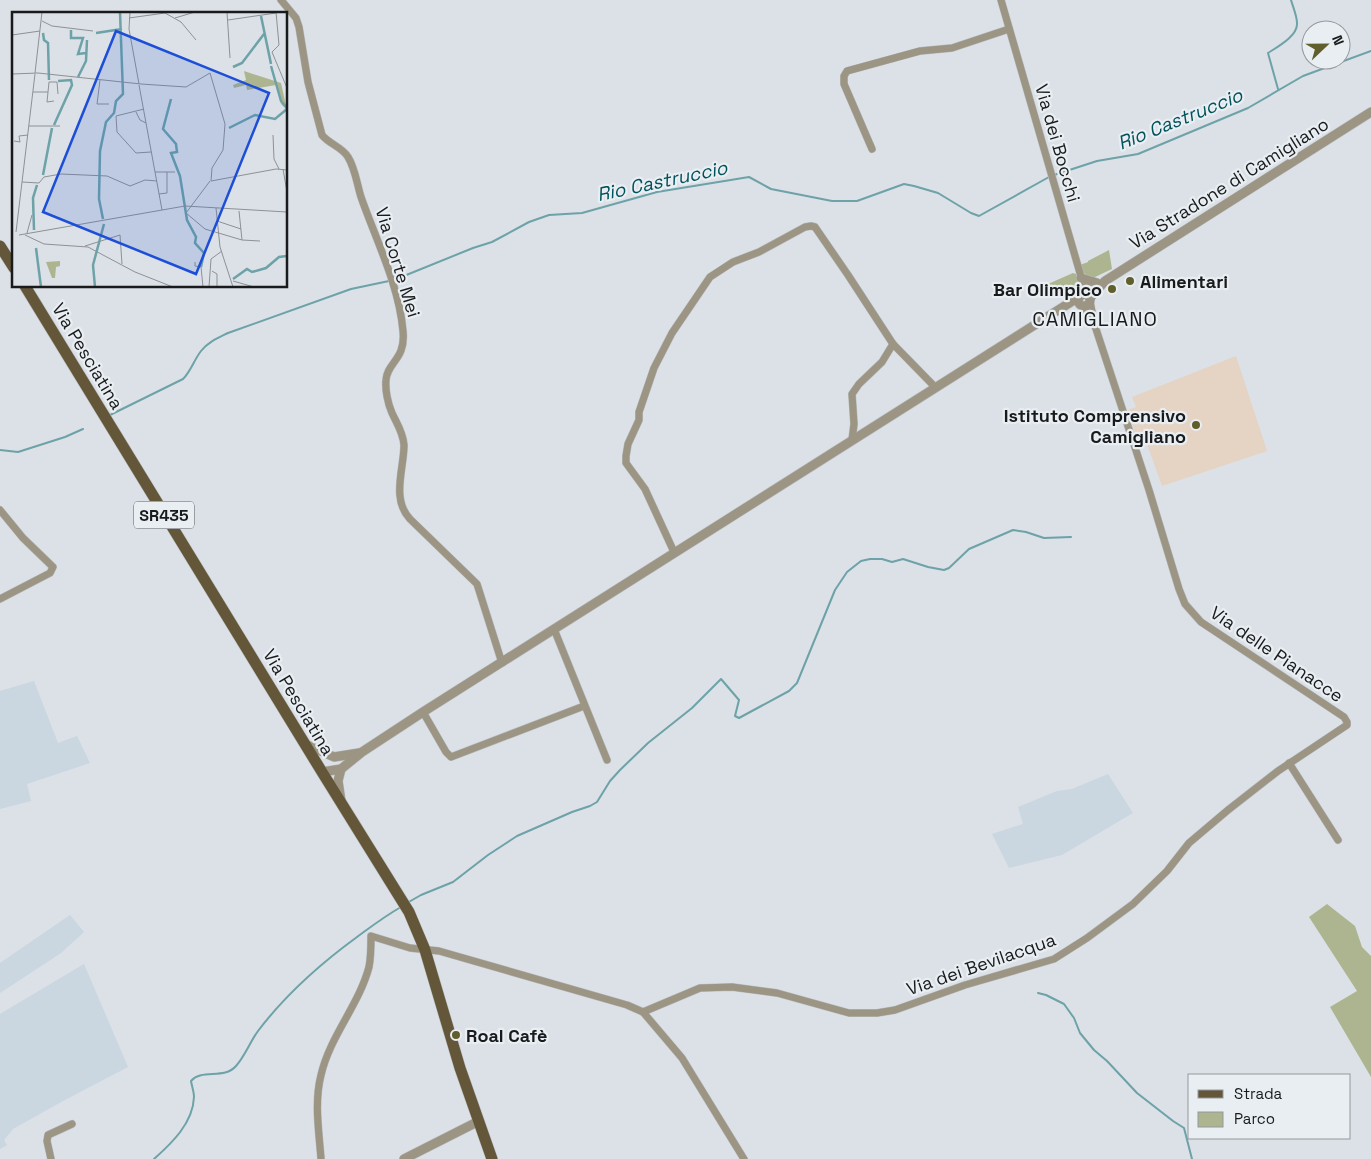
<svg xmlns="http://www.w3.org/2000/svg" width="1371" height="1159" font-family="'Space Grotesk',sans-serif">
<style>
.built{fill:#cad6e0}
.education{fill:#e5d3c3}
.green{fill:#adb590}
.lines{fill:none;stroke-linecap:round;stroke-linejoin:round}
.stream{stroke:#6da2a8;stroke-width:2}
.minor-casing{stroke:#b8bdc1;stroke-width:8}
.tertiary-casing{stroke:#b8bdc1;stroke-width:10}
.primary-casing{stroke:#b8bdc1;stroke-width:12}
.minor{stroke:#9c9584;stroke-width:7}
.tertiary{stroke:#9c9584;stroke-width:9}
.primary{stroke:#645739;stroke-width:11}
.poi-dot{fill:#605e2b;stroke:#e9eef3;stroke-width:2}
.labels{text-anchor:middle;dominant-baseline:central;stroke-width:4.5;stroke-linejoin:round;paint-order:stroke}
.shield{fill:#e9eef3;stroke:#575a5c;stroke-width:1}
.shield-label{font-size:16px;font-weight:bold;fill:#181a1b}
.street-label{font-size:18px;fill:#181a1b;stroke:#e9eef3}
.poi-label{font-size:18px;font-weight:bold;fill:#181a1b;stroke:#e9eef3;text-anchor:start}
.water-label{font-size:19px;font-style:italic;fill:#00525a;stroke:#e9eef3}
.quarter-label{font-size:20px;letter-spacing:1px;fill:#181a1b;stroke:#e9eef3}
.inset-river{fill:none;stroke:#6da2a8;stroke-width:2.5}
.inset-road{fill:none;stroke:#8d9195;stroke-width:1}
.view{fill:#1d4ed8;fill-opacity:0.15;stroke:#1d4ed8;stroke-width:2.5}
.inset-edge{fill:none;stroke:#181a1b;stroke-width:2.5}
</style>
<rect width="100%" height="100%" fill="#dbe1e6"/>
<g class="built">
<path d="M34,681L58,743L77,736L90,763L27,784L31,801L0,809V691Z"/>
<path d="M1108,774L1133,813L1062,855L1009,868L992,834L1023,824L1018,807L1057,791L1072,789Z"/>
<path d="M70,915L84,932L61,953L0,993V963Z"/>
<path d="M84,964L128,1067L63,1101L13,1129L4,1140L7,1145L0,1149V1014Z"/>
</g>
<path class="education" d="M1236,356L1267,451L1162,486L1146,441L1138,443L1128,410L1136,407L1132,397Z"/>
<g class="green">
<path d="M1109,250L1112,269L1095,277L1089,278L1083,272L1080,265L1088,262V261Z"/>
<path d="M1073,273L1076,274L1080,286L1060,298L1048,284Z"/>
<path d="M1327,904L1355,926L1362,947L1371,956V1077L1330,1007L1357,991L1309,917Z"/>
</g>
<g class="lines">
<g class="stream">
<path d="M1278,89L1268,53C1277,47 1298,36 1297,23C1297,16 1293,7 1291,0"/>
<path d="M1054,175L1097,161L1138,154L1248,108L1303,76L1371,51"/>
<path d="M394,280L473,248L492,242L529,222L549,215L582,213L657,192L749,177L771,189L832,201H857L904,184L914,186L938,193L971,213L979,216L1049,177"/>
<path d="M110,415L183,379C191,371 194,360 201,351C208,342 218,338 228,333L351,289L389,281"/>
<path d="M0,450L18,452L65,437L83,429"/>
<path d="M407,903L421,895L453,882L488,855L517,836L572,812L590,806L597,802L610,781L620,770L648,743L692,708L721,679L739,700L735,716L739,718L789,691L797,683L835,590L847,572L861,561L870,559H882L892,562L903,559L928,567L944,570L949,568L969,549L1013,530L1026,532L1044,538L1071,537"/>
<path d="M1038,993L1046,995L1064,1004L1074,1018L1080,1033L1094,1050L1107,1061L1137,1093L1173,1121L1184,1128L1192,1159"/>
<path d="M154,1159C172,1143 193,1123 194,1097C194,1092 192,1087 191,1081C202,1068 224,1080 236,1066C245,1056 250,1042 258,1031C286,994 320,964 357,937C372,926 385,916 401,907"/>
</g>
<defs>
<g id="minor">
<path d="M281,0L296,18L299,27L308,82L322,135C329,144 342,147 348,157C355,168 357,184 361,197C376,240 399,285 403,331C406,360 387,362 386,380C385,390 388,404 392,413C397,424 403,432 404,445C404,469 391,499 410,519L477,584L502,663"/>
<path d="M1001,0L1084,287V294"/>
<path d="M872,149L844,84V76L847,71L920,51L952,48L1009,29"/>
<path d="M1084,306L1091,319"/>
<path d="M852,440L854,424L852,394L859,384L882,362L893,344"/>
<path d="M0,510L23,538L53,567L50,573L0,599"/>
<path d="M674,552L645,489L626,463V456L628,444L639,420V412L654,368L672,333L710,277L733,262L759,252L805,227L811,226L815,227L848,275L893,344L935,387"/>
<path d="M554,629L607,760"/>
<path d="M423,712L446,752L451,757L584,706"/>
<path d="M1289,763L1338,840"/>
<path d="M643,1012L700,988L732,987L777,993L849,1013H877L895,1010L965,985L1054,959L1087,938L1133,904L1167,871L1189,843L1228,810L1278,771L1347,725V722L1344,717L1201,622L1185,604L1179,589L1149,490L1094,323L1090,301"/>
<path d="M51,1159L47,1141L48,1135L72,1124"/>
<path d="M321,1159C319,1131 314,1103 321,1075C330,1036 359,1005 369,967C371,957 371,946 371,936L410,948L439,951L627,1005L643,1012L682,1058L744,1159"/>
</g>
<g id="tertiary">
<path d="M1081,278L1097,283"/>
<circle cx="1084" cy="300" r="6"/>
<path d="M1090,298L1105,281L1371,112"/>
<path d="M305,744L334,757L359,753"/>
<path d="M341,769L338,781L341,801"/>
<path d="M322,772L341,769L362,752L423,712L1082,295"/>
<path d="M404,1159L479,1121"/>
</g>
<g id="primary">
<path d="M0,246L14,268"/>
<path d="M25,286L322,772L409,912L425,950L460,1068L492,1159"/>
</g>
</defs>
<use href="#minor" class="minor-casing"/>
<use href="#tertiary" class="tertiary-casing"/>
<use href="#primary" class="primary-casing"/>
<use href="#minor" class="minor"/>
<use href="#tertiary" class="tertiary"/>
<use href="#primary" class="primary"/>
</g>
<g class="poi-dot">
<circle cx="1130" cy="281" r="5"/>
<circle cx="1112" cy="289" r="5"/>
<circle cx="1196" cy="425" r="5"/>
<circle cx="456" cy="1035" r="5"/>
</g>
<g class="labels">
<rect class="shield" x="134" y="501.5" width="60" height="27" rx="4"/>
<g class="shield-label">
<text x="164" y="515">SR435</text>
</g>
<g class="street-label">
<text transform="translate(1058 143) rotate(74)">Via dei Bocchi</text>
<text transform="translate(1229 183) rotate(-32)">Via Stradone di Camigliano</text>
<text transform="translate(398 262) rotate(73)">Via Corte Mei</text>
<text transform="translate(88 356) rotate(59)">Via Pesciatina</text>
<text transform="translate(1277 654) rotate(34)">Via delle Pianacce</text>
<text transform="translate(299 702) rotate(59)">Via Pesciatina</text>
<text transform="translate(981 964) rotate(-19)">Via dei Bevilacqua</text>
</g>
<g class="poi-label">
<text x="1140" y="281">Alimentari</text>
<text x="1102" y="289" text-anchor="end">Bar Olimpico</text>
<text x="1186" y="415" text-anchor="end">Istituto Comprensivo<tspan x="1186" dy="21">Camigliano</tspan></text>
<text x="466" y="1035">Roal Cafè</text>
</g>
<g class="water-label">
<text transform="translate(1180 119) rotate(-22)">Rio Castruccio</text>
<text transform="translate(662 181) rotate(-12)">Rio Castruccio</text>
</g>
<g class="quarter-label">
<text x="1095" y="319">CAMIGLIANO</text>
</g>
</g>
<g transform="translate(12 12)">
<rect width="275" height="275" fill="#dbe1e6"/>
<path d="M232,59L269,71L275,98L269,92L264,73L235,78L234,73L222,76L221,73L234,68ZM48,249V254L44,255L43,266H40L34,250Z" fill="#adb590"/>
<path class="inset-river" d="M249,4L259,52M59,18V26H71L66,42L74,41M31,21L32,28L36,31L37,68M84,21L110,17M259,54L269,89L275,96M221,55L230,51L252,22M66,65L74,49L75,28M159,87L151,117L164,132L165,140L159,141L168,164L175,208L184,225L183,231L192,241L189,255M42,113L60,73L59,68L46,69M217,116L243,103L263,107L275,97M31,163L40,116M91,207L87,187L88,139L94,110L102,101L104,89L111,82L108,0M22,218L21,186L25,173M24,236L29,275M221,267L235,257L240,260L254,256L267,245L275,244M83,275L81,253L92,212"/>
<path class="inset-road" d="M118,0L117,17L127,72M215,0L218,46M264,0L267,33L260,40L275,76M117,6L153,1L169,10L184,28M163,6L183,0M216,8L264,1M30,9L40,14L81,19M0,23L28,19M23,61L30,0M0,62L26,61L129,72M88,68L85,92H97M129,72L174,75L198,61L213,112L211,138L200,156L199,169M127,73L150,198M21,80H36L35,90L42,89M36,80L37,70H45L46,82M132,97L104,104L105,120L124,141L139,140M124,100L128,108L134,111M17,114H48M261,123L262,147L267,157M2,129L8,130L7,124L16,123M271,157L275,180M143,160H163M198,169L174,201L193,217L230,228L248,229M199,169L264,157L275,158M10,170L27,171L32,165L49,162L95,164L118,174L133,168L145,169M147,182L155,181V160M204,196L208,235L221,275M227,199L230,228M205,209L229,217M4,220L23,62M15,221L20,203M7,223L173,194L275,200M13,223L32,232L76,235L123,260L161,275M73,234L108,223L110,252M183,250V254L189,255L191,275M200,259L205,262V275M221,269L242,275M197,275L199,247L210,239"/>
<path class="view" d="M104,19L257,81L184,262L31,200Z"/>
<rect width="275" height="275" class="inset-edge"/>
</g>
<rect x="1188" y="1074" width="162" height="65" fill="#e9eef3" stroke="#95999d"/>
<rect x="1198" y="1090" width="25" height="8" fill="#645739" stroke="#95999d"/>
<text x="1234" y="1099" font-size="15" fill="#181a1b">Strada</text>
<rect x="1198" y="1112" width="25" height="15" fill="#adb590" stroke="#95999d"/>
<text x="1234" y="1124" font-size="15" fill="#181a1b">Parco</text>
<g transform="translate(1326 45) rotate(68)"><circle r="24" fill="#e9eef3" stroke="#95999d"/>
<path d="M0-4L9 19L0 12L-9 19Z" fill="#605e2b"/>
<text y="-8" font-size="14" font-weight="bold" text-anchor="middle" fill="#181a1b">N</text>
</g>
</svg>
